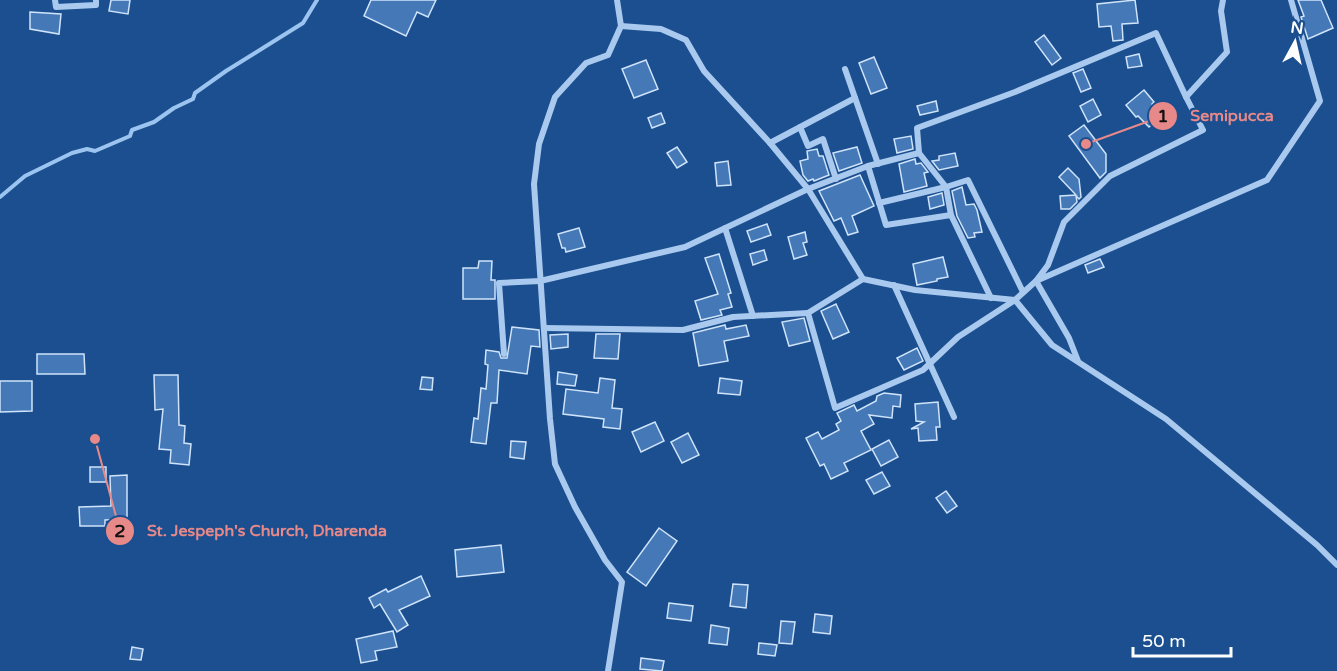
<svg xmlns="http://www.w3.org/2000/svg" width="1337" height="671" font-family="'Varela Round',sans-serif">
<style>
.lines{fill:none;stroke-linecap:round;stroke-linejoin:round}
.stream{stroke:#9cc4f0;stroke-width:4}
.building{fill:#4478b7;stroke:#cfe3fa;stroke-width:1.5}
.street{stroke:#a9c9ee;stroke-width:6}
.leader{fill:none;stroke:#e88989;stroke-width:2}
.callout-dot{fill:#e88989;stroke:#1b4f8f;stroke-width:2}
.mark-label{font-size:18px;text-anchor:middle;font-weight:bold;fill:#111}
.callout-label{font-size:16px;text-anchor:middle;font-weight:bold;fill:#e88989;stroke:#1b4f8f;stroke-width:4.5;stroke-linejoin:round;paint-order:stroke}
</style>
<rect width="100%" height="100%" fill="#1b4f8f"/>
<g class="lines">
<path class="stream" d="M0,197L25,176L72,153L87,149L95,151L130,136L132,130L154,122L174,108L193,99L195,93L226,71L303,23L317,0"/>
</g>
<g class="building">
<path d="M111,0H130L128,14L109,11Z"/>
<path d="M371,0H436L428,17L417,12L406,36L364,16Z"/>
<path d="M1135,0L1138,23L1122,24L1123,40L1113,41L1111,26L1099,27L1097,4Z"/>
<path d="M1298,0H1321L1333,28L1308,39L1301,17L1304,16Z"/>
<path d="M30,12L61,14L59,34L30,29Z"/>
<path d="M1044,35L1061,58L1052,65L1035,42Z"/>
<path d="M1139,54L1142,66L1128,68L1126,57Z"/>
<path d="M874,57L887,88L871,94L859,63Z"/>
<path d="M646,60L658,89L634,98L622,69Z"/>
<path d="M1083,69L1091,88L1081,92L1073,73Z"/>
<path d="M1144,90L1154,102L1152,104L1162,115L1149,127L1138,116L1136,117L1126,105Z"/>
<path d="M1093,99L1101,115L1088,122L1080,106Z"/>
<path d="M936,101L938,111L920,115L917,106Z"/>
<path d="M661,113L665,123L652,128L648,118Z"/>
<path d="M1084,125L1106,154V172L1100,178L1069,136Z"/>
<path d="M911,136L913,149L897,153L894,139Z"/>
<path d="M677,147L687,162L677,168L667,153Z"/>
<path d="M857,147L862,163L839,171L833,153Z"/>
<path d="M817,149L819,156H823L829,175L814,181L813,179L808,181L803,175L800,161L808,159L807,151Z"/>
<path d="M955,153L958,166L939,170L932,161L939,160V156Z"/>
<path d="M915,159L916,164L921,163L928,172L924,173L927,186L904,192L899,164Z"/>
<path d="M728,161L731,185L717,186L715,163Z"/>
<path d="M1068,168L1079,179L1081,197L1079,199L1076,196L1077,202L1070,209H1061L1060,196L1076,195L1059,177Z"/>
<path d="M860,175L874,206L852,216L858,232L848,235L841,218L834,221L819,191Z"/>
<path d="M962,187L966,205L974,204L977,210L982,232L974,233L975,237L968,238L957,216L952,191Z"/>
<path d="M942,193L944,205L930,209L928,197Z"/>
<path d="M767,224L771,235L751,242L747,231Z"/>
<path d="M579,228L585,247L566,252L565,248H562L558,234Z"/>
<path d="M805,232L807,242L803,243L807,255L794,259L788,237Z"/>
<path d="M764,250L767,260L753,265L750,254Z"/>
<path d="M719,254L731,293L728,294L732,307L720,310L722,315L701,320L695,301L718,294L705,258Z"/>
<path d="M943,257L948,277L937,279V281L917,285L913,264Z"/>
<path d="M1100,259L1104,267L1088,273L1085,265Z"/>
<path d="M479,261H492L491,280H495V299H463V268H478Z"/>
<path d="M836,304L849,332L833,339L821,311Z"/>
<path d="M804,318L810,341L789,346L782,322Z"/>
<path d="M725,325L726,329L746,325L749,336L724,341L728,361L699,366L693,333Z"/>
<path d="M512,327L539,330L540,347L531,346L527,374L499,370L497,403H491L486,444L471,442L474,418L478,419L481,388L486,389L488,365L485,364L486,350L499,352L501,358H507Z"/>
<path d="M568,334V347L551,349L550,335Z"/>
<path d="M596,334H620L618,359L594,358Z"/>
<path d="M917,348L923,361L904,370L897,358Z"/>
<path d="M37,354H84L85,374H37Z"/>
<path d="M558,372L577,375L575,386L557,384Z"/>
<path d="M154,375H178L179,425L185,426L184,443L191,444L189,465L170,463L171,450L159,449L163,409L155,410Z"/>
<path d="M422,377L433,378L432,390L420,389Z"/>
<path d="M600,378L615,380L612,408L622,409L620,429L603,427L604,419L563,414L566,389L598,393Z"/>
<path d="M720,378L742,381L740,395L718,393Z"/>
<path d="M0,381H32V411L0,412Z"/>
<path d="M884,393L901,395L900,407L893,406L892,418L869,415L874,424L861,431L871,450L844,463L848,471L831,479L824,464L820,466L806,438L818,432L822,439L839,430L836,424L841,421L837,413L854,405L857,411L876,401L877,396Z"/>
<path d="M938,402L940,427H936L937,440L919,441L918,428L911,429L924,422L916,421L915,404Z"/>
<path d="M655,422L664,441L641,452L632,432Z"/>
<path d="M688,433L699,455L682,463L671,442Z"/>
<path d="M889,440L898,457L881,466L872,449Z"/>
<path d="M511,441L526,442L524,459L510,457Z"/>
<rect x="90" y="467" width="16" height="15"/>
<path d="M882,472L890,486L874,494L866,480Z"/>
<path d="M127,475V519L105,520V526H80L79,507L111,506L110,476Z"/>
<path d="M946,491L957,506L947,513L936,498Z"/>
<path d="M659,528L677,541L646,586L627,572Z"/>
<path d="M501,545L504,572L457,577L455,550Z"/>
<path d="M421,576L430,596L399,610L408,625L397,632L380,604L374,608L369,598L386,589L388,592Z"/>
<path d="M733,584L748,585L746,608L730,606Z"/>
<path d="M669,603L693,606L691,621L667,618Z"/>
<path d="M815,614L832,616L830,634L813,632Z"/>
<path d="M781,621L795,622L792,644L779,643Z"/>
<path d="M711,625L729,628L727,645L709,643Z"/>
<path d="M393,631L397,647L375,651L377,660L361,663L356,639Z"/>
<path d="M759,643L777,645L775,656L758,654Z"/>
<path d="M132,647L143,649L141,660L130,659Z"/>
<path d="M641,658L664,661L662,671L640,669Z"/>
</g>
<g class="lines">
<g class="street">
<path d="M55,0L56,7L96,5V0"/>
<path d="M621,26L661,29L686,40L704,71L770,143L808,189L863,279L915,290L1015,300L1052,345L1166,419L1317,545L1337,565"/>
<path d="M845,69L878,164"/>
<path d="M1186,97L1203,130L1110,176L1064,222L1048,265L1036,281L1267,180L1320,101L1291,0"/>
<path d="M800,127L808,146L823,139L836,179"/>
<path d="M770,143L855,98"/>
<path d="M919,153L946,187L968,180L1023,292"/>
<path d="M868,166L886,225L951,215L991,298"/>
<path d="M879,203L946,187L951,215"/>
<path d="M725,228L753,316"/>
<path d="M863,279L808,313L835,408L923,370L958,337L1015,300L1036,281L1069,338L1078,361"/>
<path d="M894,285L954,417"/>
<path d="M544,328L683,330L733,317L808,313"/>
<path d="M504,354L499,283L540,281L685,247L808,189L868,166L919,153L917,128L1015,92L1156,33L1186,97L1227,52L1221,11L1223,0"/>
<path d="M608,671L622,582L605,560L575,507L555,464L550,419L534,184L539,144L555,97L586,63L608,55L621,26L617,0"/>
</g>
</g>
<path class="leader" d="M1086 144L1163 116M95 439L120 531"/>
<g class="callout-dot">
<circle cx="1086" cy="144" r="6"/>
<circle cx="95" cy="439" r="6"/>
<circle cx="1163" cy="116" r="15"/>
<circle cx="120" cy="531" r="15"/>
</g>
<g class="mark-label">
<text x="1163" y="122">1</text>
<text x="120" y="537">2</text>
</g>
<g class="callout-label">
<text x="1232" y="121">Semipucca</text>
<text x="267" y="536">St. Jespeph's Church, Dharenda</text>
</g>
<g transform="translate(1295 42) rotate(8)" stroke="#1b4f8f" stroke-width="4.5" paint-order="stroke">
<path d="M0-4.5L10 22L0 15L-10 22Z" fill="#ffffff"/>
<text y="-9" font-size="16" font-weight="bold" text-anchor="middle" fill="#ffffff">N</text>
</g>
<path d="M1133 647v9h98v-9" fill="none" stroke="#ffffff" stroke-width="3"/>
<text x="1142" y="647" font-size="18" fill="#ffffff" stroke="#1b4f8f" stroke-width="4.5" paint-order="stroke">50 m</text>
</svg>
